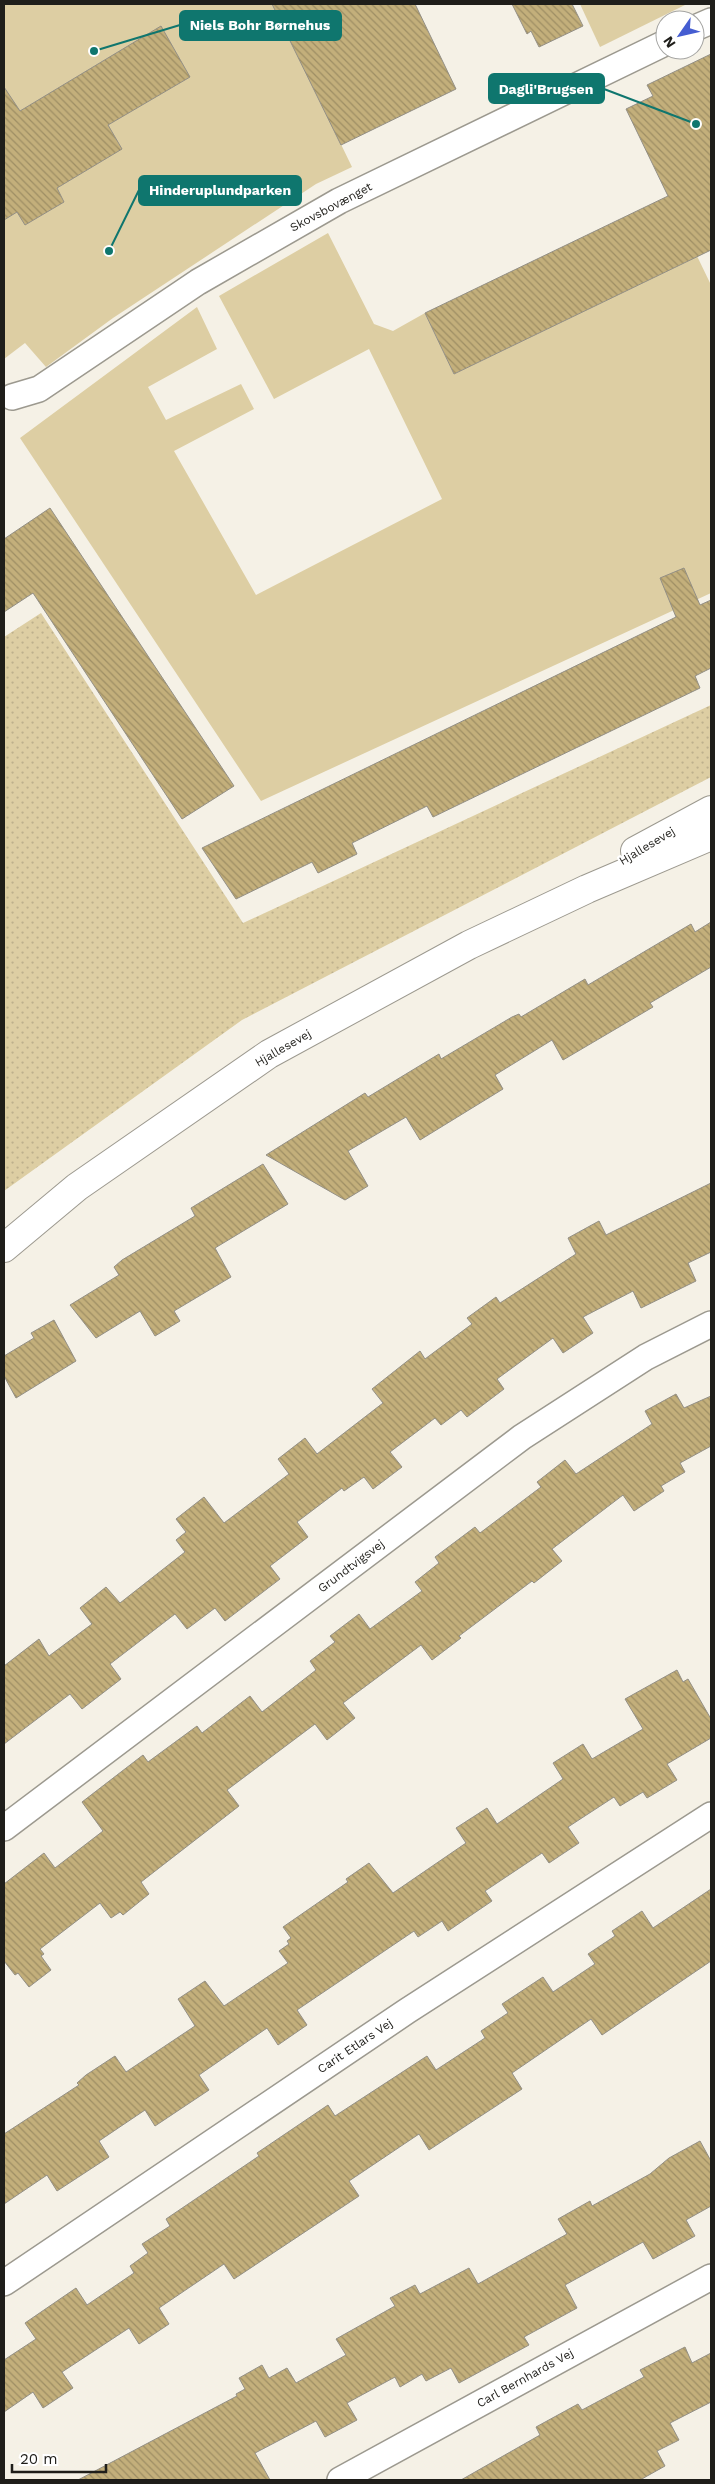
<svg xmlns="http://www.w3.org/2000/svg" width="715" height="2484" font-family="'Work Sans',sans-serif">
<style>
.grass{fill:url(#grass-dots)}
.park{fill:#ddcea3}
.building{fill:url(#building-back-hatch);stroke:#938f85}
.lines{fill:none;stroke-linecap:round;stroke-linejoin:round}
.minor-casing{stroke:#9c998f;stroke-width:28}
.secondary-casing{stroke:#9c998f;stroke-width:30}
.minor{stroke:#fff;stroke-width:25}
.secondary{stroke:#fff;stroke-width:28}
.labels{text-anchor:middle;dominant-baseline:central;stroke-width:4.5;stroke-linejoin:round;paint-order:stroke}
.street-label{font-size:12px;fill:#1f1e1a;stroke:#fff}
.leader{fill:none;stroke:#0f766e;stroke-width:2}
.callout-dot{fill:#0f766e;stroke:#fff;stroke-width:2}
.callout{fill:#0f766e;stroke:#0f766e;stroke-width:2}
.callout-label{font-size:14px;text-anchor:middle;font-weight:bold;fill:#fff}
</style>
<defs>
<pattern id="grass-dots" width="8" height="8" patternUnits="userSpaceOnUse" patternTransform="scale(1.25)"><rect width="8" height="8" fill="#ddcea3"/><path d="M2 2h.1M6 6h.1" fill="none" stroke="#bdb08c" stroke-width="1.8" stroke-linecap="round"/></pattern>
<pattern id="building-back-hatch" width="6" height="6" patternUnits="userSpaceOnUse" patternTransform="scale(1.25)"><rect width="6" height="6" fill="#c3af7b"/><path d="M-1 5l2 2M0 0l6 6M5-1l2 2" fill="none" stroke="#9e8e64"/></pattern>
</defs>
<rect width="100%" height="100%" fill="#f5f1e6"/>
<path class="grass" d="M41,613L243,923L711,705V777L242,1020L4,1191V637Z"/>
<g class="park">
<path d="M4,4H273L352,167L316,184L113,318L46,367L25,343L4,359Z"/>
<path d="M580,4H687L600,47Z"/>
<path d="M328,233L374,324L393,331L425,313L454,374L697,256L711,285V593L261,801L20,438L197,307L217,349L148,387L166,420L241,384L254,409L174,451L256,595L442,499L369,349L274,399L219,296Z"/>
</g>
<g class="building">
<path d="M272,4H415L456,89L341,145Z"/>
<path d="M512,4H572L583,26L539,47L531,31L527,34Z"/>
<path d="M161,26L190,77L108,125L122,149L57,188L64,202L25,225L17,212L4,220V87L20,111Z"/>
<path d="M711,54V250L454,374L425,313L668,196L626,109L653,96L647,85Z"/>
<path d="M50,508L234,786L182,819L33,593L4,612V539Z"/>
<path d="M684,568L700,605L711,600V668L695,676L700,688L433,817L427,806L352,843L357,854L318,873L312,862L236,899L202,848L676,617L660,578Z"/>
<path d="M711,922V967L650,1003L653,1007L563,1060L552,1040L495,1075L503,1089L420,1140L406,1117L348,1151L368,1186L345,1200L266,1155L365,1093L368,1097L439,1054L441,1059L512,1017L519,1014L521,1017L585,979L588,985L691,924L695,932Z"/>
<path d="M263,1164L288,1204L215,1248L231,1277L174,1311L180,1321L155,1336L140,1311L96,1338L70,1305L119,1275L114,1267L122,1260L195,1216L191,1208Z"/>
<path d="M711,1183V1252L688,1263L696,1281L641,1308L633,1291L583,1317L593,1333L563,1353L553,1338L497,1379L504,1389L467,1417L461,1410L441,1425L435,1418L390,1452L402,1467L373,1489L364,1477L344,1491L342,1488L297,1522L308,1537L270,1566L280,1579L225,1621L215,1608L187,1629L175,1614L110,1664L121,1679L82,1709L70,1694L4,1744V1666L39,1639L49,1656L92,1624L80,1608L106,1587L120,1603L185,1552L176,1540L186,1532L176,1519L204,1497L224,1523L289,1474L278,1459L305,1438L317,1454L383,1403L372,1389L420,1351L425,1359L472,1324L467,1318L496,1297L500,1303L576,1254L568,1238L599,1221L606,1235Z"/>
<path d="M54,1320L76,1361L16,1398L4,1376V1356L34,1338L31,1333Z"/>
<path d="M676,1394L684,1408L711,1396V1446L680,1463L685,1472L661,1486L664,1491L634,1511L623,1495L552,1549L562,1561L534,1583L532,1581L459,1636L461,1638L432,1660L421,1645L343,1703L355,1718L327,1740L315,1724L227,1790L239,1806L141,1882L149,1894L123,1915L120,1912L111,1918L100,1903L40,1949L44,1954L41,1956L51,1970L29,1987L18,1973L15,1975L4,1961V1884L44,1853L55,1868L103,1831L82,1802L143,1755L148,1762L197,1726L202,1733L250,1696L262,1712L316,1670L310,1661L335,1642L330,1636L334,1633L359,1614L370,1629L422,1591L415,1582L439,1563L435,1557L475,1527L480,1533L541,1487L537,1482L565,1460L576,1474L652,1424L645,1411Z"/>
<path d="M677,1670L683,1682L688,1679L711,1719V1738L667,1764L677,1780L647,1798L643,1792L620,1806L614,1797L568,1827L579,1843L549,1863L542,1853L485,1891L492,1901L448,1931L442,1921L418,1937L414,1931L297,2010L307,2025L278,2045L267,2028L199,2075L209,2090L155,2126L145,2110L99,2141L109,2157L57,2191L47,2175L4,2204V2134L79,2085L77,2083L86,2075L115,2056L126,2072L195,2026L178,1999L205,1981L224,2006L288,1963L279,1951L289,1944L287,1941L291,1938L283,1927L348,1882L346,1879L369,1863L393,1893L466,1843L456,1828L487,1808L497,1824L563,1779L553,1763L583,1744L592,1759L643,1729L625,1699Z"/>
<path d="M711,1889V1961L602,2035L591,2019L512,2073L522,2089L429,2150L419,2134L349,2181L359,2196L234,2279L224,2264L159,2308L169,2324L139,2344L129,2328L62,2372L73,2388L43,2408L33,2392L4,2412V2360L36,2339L25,2323L76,2288L87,2305L134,2273L130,2266L148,2253L142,2244L170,2226L166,2219L259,2156L257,2153L328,2105L335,2116L427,2056L436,2070L485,2038L481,2031L508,2013L502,2004L543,1977L553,1992L595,1964L588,1954L615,1936L612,1931L642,1911L653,1928Z"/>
<path d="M700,2141L711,2161V2206L686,2220L695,2236L653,2259L643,2242L565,2285L577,2308L524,2337L529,2345L459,2383L451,2368L426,2381L422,2374L400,2387L395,2377L347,2403L357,2420L325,2437L316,2421L255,2453L270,2480H78L237,2396L236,2394L245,2389L239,2378L262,2365L269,2378L287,2368L296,2383L346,2355L336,2339L395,2306L390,2298L415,2285L420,2294L469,2268L478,2284L567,2234L558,2219L590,2201L592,2206L650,2174L669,2158Z"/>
<path d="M685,2347L692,2363L711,2353V2402L670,2423L679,2440L657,2451L665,2466L640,2480H461L540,2435L536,2427L578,2404L582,2410L644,2377L640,2370Z"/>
</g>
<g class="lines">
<defs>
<g id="minor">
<path d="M695,28L711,21"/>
<path d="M12,397L39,389L198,282L339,201L665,43"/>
<path d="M4,1828L522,1437L646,1357L711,1324"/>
<path d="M4,2283L407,2011L711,1815"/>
<path d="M340,2480L711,2277"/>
</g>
<g id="secondary">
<path d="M635,851L711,810"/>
<path d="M4,1248L77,1187L269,1054L469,945L587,889L711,836"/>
</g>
</defs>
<use href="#minor" class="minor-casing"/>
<use href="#secondary" class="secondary-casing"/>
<use href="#minor" class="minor"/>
<use href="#secondary" class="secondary"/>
</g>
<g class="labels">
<g class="street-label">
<text transform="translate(331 207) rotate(-28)">Skovsbovænget</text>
<text transform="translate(647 846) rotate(-31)">Hjallesevej</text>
<text transform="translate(283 1048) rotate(-30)">Hjallesevej</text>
<text transform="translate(351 1566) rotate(-37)">Grundtvigsvej</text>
<text transform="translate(355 2046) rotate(-34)">Carit Etlars Vej</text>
<text transform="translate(525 2378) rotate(-29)">Carl Bernhards Vej</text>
</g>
</g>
<path class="leader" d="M94 51L180 25M696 124L604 89M109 251L139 190"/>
<g class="callout-dot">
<circle cx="94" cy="51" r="5"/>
<circle cx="696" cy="124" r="5"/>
<circle cx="109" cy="251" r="5"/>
</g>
<g class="callout">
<rect x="180" y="11" width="161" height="29" rx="5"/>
<rect x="489" y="74" width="115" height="29" rx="5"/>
<rect x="139" y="176" width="162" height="29" rx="5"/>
</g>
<g class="callout-label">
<text x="260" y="30">Niels Bohr Børnehus</text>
<text x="546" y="94">Dagli'Brugsen</text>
<text x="220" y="195">Hinderuplundparken</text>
</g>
<rect width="715" height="2484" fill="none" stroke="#1f1e1a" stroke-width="10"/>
<g transform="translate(680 35) rotate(236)"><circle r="24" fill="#ffffff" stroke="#a5a5a3"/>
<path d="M0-4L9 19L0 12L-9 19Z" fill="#455dd1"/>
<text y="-8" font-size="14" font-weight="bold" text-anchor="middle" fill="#1f1e1a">N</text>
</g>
<path d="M12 2464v8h94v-8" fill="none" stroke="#1f1e1a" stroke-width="2.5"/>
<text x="20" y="2464" font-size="15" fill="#1f1e1a" stroke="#ffffff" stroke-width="4" paint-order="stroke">20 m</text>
</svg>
